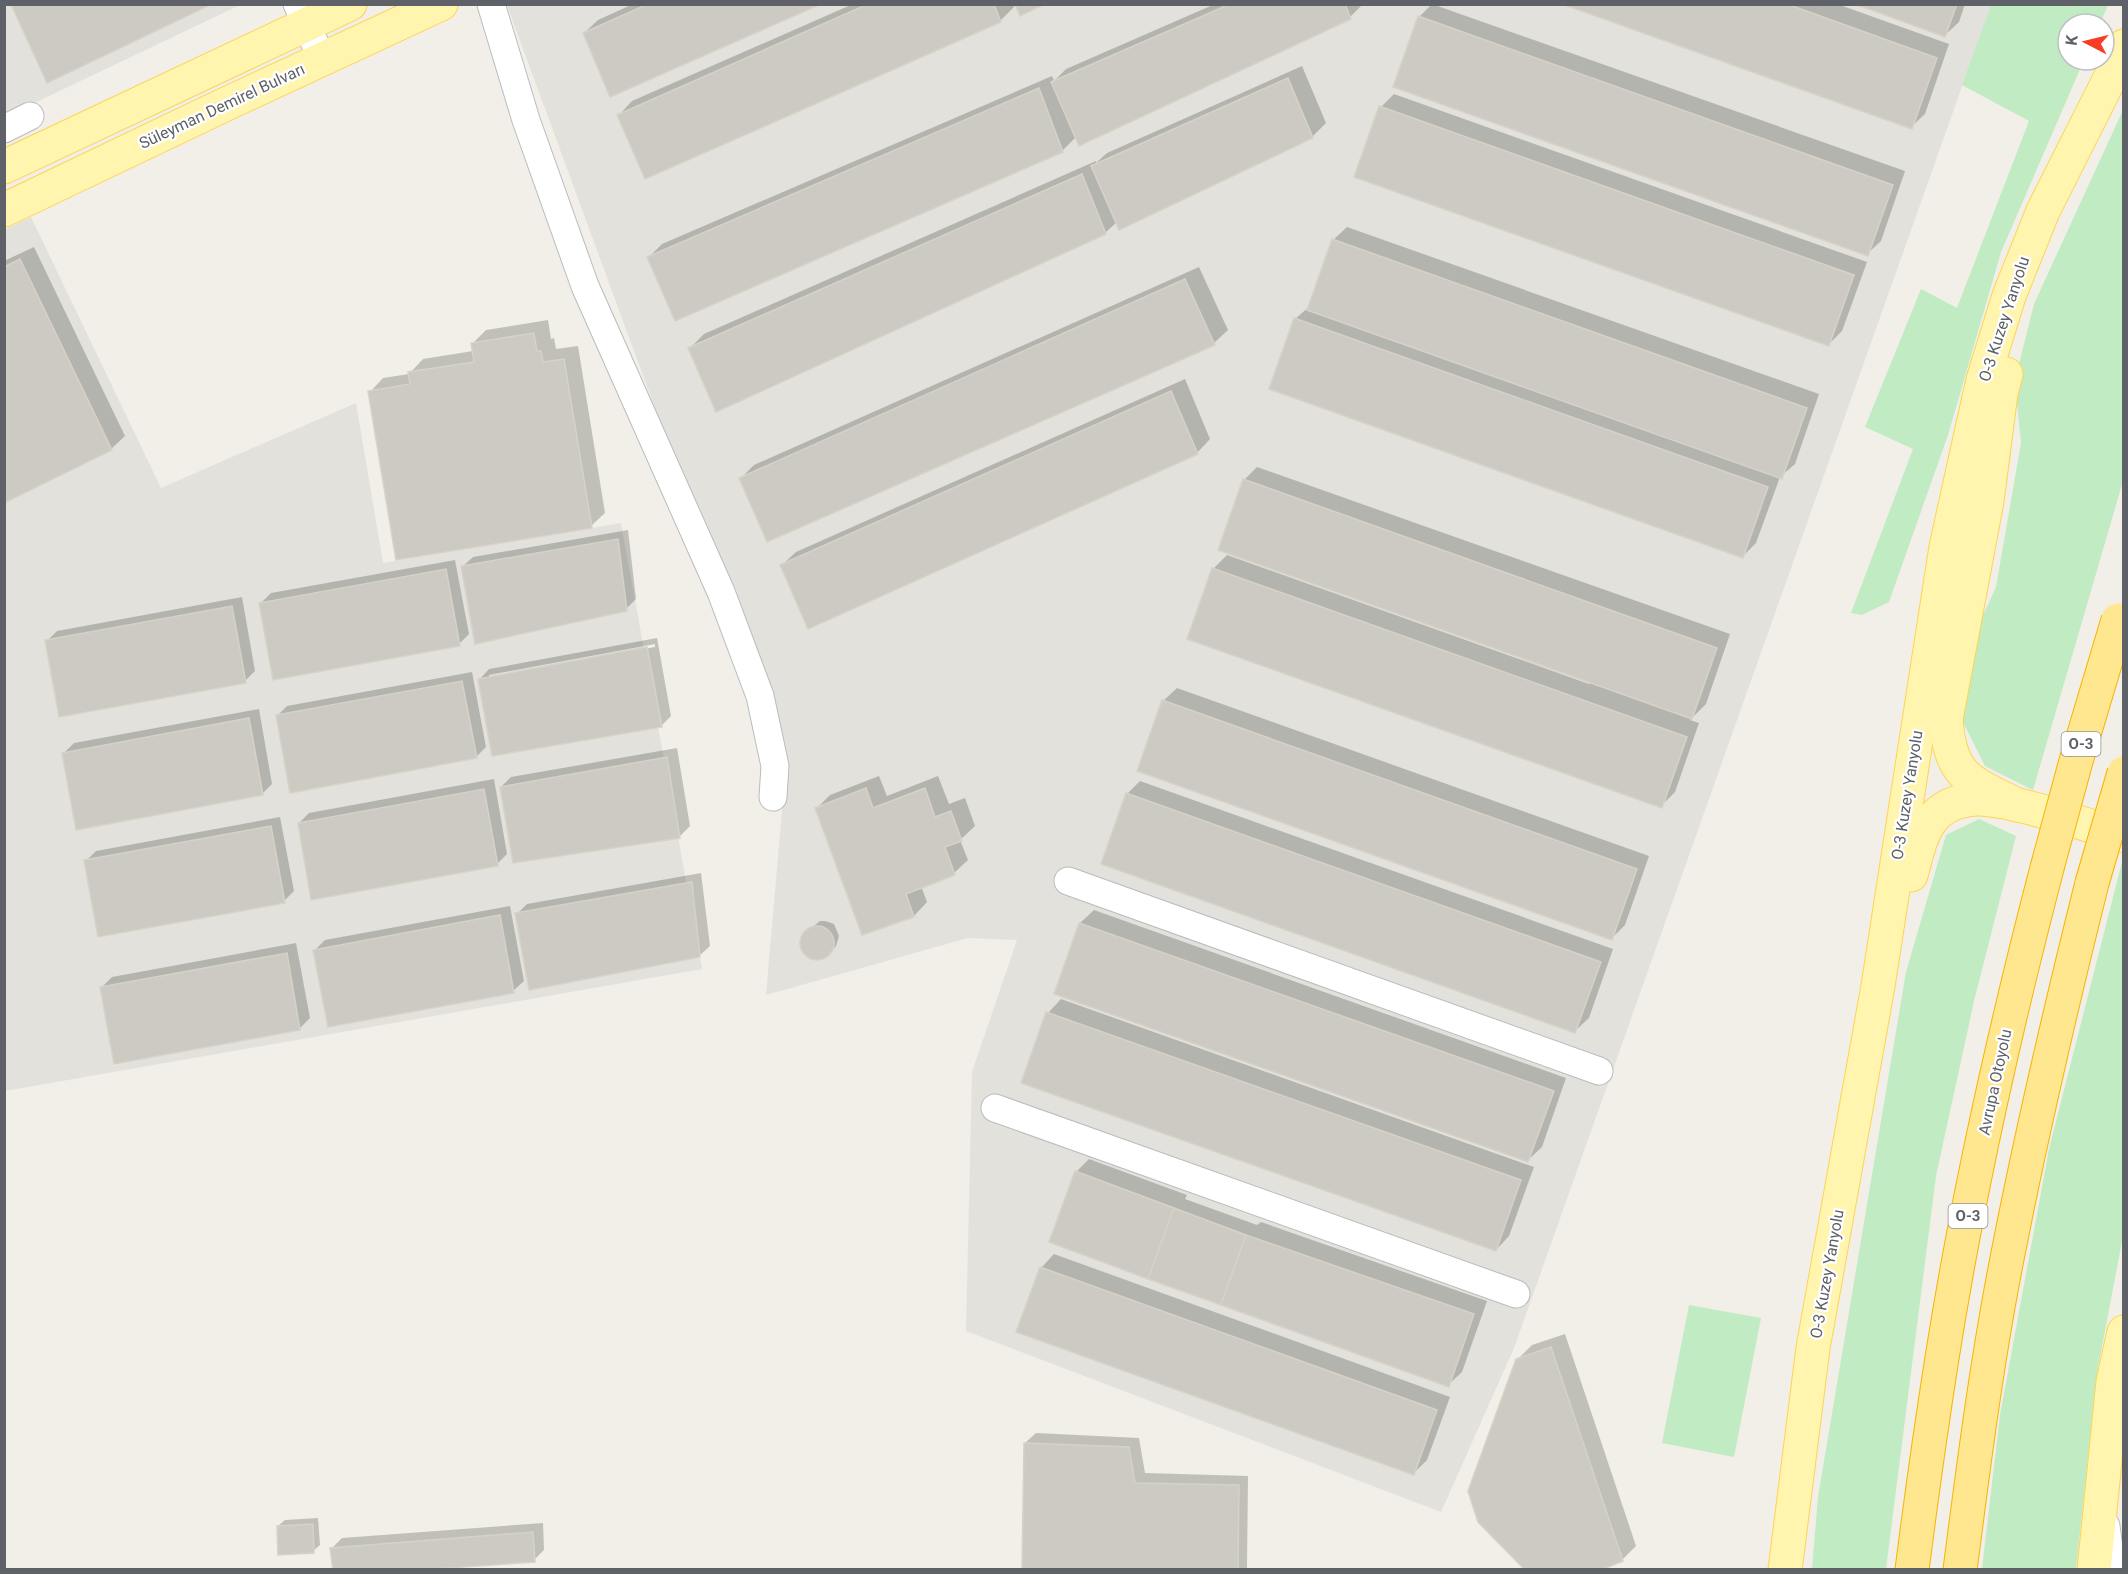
<svg xmlns="http://www.w3.org/2000/svg" width="2128" height="1574" font-family="Roboto,sans-serif">
<style>
.industrial{fill:#e2e1db}
.green{fill:#c1ebc3}
.shadow{fill:#0003;fill-rule:evenodd}
.building{fill:#cdcac3;stroke:#d7d2c4;stroke-width:1.5}
.lines{fill:none;stroke-linecap:round;stroke-linejoin:round}
.minor-casing{stroke:#b9bcc1;stroke-width:29}
.major-casing{stroke:#fed453;stroke-width:35}
.highway-casing{stroke:#f8b300;stroke-width:35}
.minor{stroke:#fff;stroke-width:27}
.major{stroke:#fff5ae;stroke-width:33}
.highway{stroke:#ffe790;stroke-width:33}
.highway-bridge-casing{stroke:#f8b300;stroke-width:35;stroke-linecap:butt}
.highway-bridge{stroke:#ffe790;stroke-width:33}
.labels{text-anchor:middle;dominant-baseline:central;stroke-width:4.5;stroke-linejoin:round;paint-order:stroke}
.shield{fill:#fff;stroke:#8e9195;stroke-width:1.5}
.shield-label{font-size:15px;font-weight:bold;fill:#5e6268}
.street-label{font-size:16px;fill:#5e6268;stroke:#fff}
</style>
<rect width="100%" height="100%" fill="#f1efe7"/>
<g class="industrial">
<path d="M510,4L1991,5L1514,1348L1441,1512L966,1331L972,1072L1017,940L968,938L766,995L786,765L507,5Z"/>
<path d="M5,5H240L5,117Z"/>
<path d="M31,217L161,488L356,403L383,563L621,523L702,969L5,1091L4,230Z"/>
</g>
<g class="green">
<path d="M1991,5H2108L2100,24H2068V60H2084L2001,252L1948,435L1889,602L1862,615L1851,613L1913,449L1865,427L1921,289L1957,308L2029,121L1962,85Z"/>
<path d="M2123,110V481L2033,790L1985,766L1962,720L1975,628L1986,609L1996,587L2021,443L2016,393L2019,364L2034,304Z"/>
<path d="M1979,819L2016,836L1974,1001L1936,1176L1886,1569H1812L1818,1497L1906,972L1946,835Z"/>
<path d="M2122,862L2124,863L2123,1236L2097,1373L2076,1569H1982L2000,1415L2049,1149Z"/>
<path d="M1689,1305L1761,1318L1734,1457L1662,1443Z"/>
</g>
<g class="shadow">
<path d="M633,4H817L584,33L598,20Z"/>
<path d="M853,4H1013L1014,7L1000,21L619,115L632,101Z"/>
<path d="M1215,4H1363L1350,17L1076,137L1062,151L649,257L662,244L1052,76L1054,81L1066,69Z"/>
<path d="M1432,4L1905,171L1881,241L1867,254L1419,17Z"/>
<path d="M1566,4H1837L1949,44L1925,114L1911,127Z"/>
<path d="M1859,4H1965L1959,22L1945,35Z"/>
<path d="M1302,66L1326,123L1312,137L1117,222L1105,233L690,348L704,334L1096,161V163L1107,153Z"/>
<path d="M1394,94L1867,262L1842,331L1829,344L1381,107Z"/>
<path d="M1347,227L1819,394L1795,464L1780,477L1756,543L1743,556L1295,319L1310,306L1333,240Z"/>
<path d="M34,247L125,436L111,449L4,501V261Z"/>
<path d="M1199,267L1228,330L1214,343L741,478L754,465Z"/>
<path d="M548,320L551,339L554,338L556,349L578,346L605,513L591,526L370,392L383,378L409,374L423,359L473,351L472,344L486,330Z"/>
<path d="M1185,379L1210,439L1197,453L782,565L796,552Z"/>
<path d="M1257,467L1730,634L1706,704L1690,720L1699,723L1675,792L1661,806L1213,569L1227,555L1589,684L1590,681L1244,480Z"/>
<path d="M628,530L636,599L626,609L462,567L473,557Z"/>
<path d="M455,560L469,634L459,644L261,603L271,593Z"/>
<path d="M242,597L255,671L245,681L47,641L57,631Z"/>
<path d="M657,638L671,716L661,726L479,680L489,669ZM655,644V647L489,678V675Z"/>
<path d="M472,672L486,747L476,757L277,716L287,706Z"/>
<path d="M1177,688L1649,856L1625,925L1612,938L1163,701Z"/>
<path d="M259,709L272,784L262,794L64,753L74,743Z"/>
<path d="M677,748L690,826L680,836L501,787L511,777Z"/>
<path d="M879,776L887,796L938,776L949,804L965,798L975,826L960,840L968,860L954,873L921,886L927,902L914,916L863,933L817,808L830,795Z"/>
<path d="M494,779L507,854L497,864L299,823L309,813Z"/>
<path d="M1140,781L1613,949L1589,1018L1575,1031L1127,794Z"/>
<path d="M280,817L294,891L284,901L86,861L96,851Z"/>
<path d="M701,873L710,946L699,956L517,914L527,904Z"/>
<path d="M510,906L524,981L513,991L315,950L325,940Z"/>
<path d="M1094,910L1566,1078L1542,1147L1528,1160L1080,923Z"/>
<path d="M820,921H825L834,924L839,936L836,946L829,953L820,958L808,956L804,952L802,944L804,934Z"/>
<path d="M296,943L310,1018L300,1028L115,1062L102,987L112,977Z"/>
<path d="M1061,999L1534,1167L1509,1236L1496,1250L1048,1013Z"/>
<path d="M1089,1159L1187,1195L1185,1199L1257,1225L1261,1222L1487,1301L1462,1372L1448,1385L1076,1172Z"/>
<path d="M1054,1254L1450,1397L1427,1460L1414,1473L1041,1268Z"/>
<path d="M1565,1334L1636,1546L1622,1560L1518,1359L1532,1345Z"/>
<path d="M1036,1433L1139,1438L1145,1473L1248,1476L1247,1570H1023L1025,1443Z"/>
<path d="M318,1518L320,1545L313,1551L278,1526L285,1520Z"/>
<path d="M543,1523L544,1550L534,1560L332,1548L342,1538Z"/>
</g>
<g class="building">
<path d="M11,4H212L47,83Z"/>
<path d="M648,4H821L610,97L583,33Z"/>
<path d="M868,4H994L1001,22L645,179L617,115Z"/>
<path d="M1015,4H1045L1020,16Z"/>
<path d="M1230,4H1345L1351,19L1079,146L1051,82Z"/>
<path d="M1562,4H1787L1937,58L1912,129Z"/>
<path d="M1855,4H1957L1945,37Z"/>
<path d="M1418,16L1893,185L1868,256L1393,87Z"/>
<path d="M1288,78L1313,138L1119,230L1091,166Z"/>
<path d="M1039,88L1063,152L675,321L647,257Z"/>
<path d="M1379,106L1854,275L1829,346L1354,177Z"/>
<path d="M1082,174L1106,234L716,412L688,348Z"/>
<path d="M1332,239L1807,408L1782,479L1307,310Z"/>
<path d="M20,259L112,450L4,503V267Z"/>
<path d="M1185,279L1215,345L767,542L739,478Z"/>
<path d="M1294,318L1768,487L1743,558L1269,389Z"/>
<path d="M534,333L537,351H541L543,362L564,359L592,528L396,560L368,391L410,384L408,372L474,362L471,343Z"/>
<path d="M1171,391L1198,454L808,629L780,565Z"/>
<path d="M1243,479L1717,648L1692,719L1218,550Z"/>
<path d="M618,539L627,611L475,644L461,566Z"/>
<path d="M1212,568L1687,737L1662,808L1187,639Z"/>
<path d="M446,569L460,646L273,680L259,603Z"/>
<path d="M232,606L246,683L59,717L45,640Z"/>
<path d="M647,647L662,727L492,756L478,679Z"/>
<path d="M462,681L477,758L290,793L276,715Z"/>
<path d="M1162,700L1637,869L1612,940L1137,771Z"/>
<path d="M249,718L263,795L76,830L62,753Z"/>
<path d="M667,757L680,838L513,863L500,787Z"/>
<path d="M866,788L873,808L925,788L935,817L951,811L962,841L945,847L955,875L906,894L914,917L862,935L815,808Z"/>
<path d="M484,789L498,866L311,900L298,823Z"/>
<path d="M1126,793L1601,962L1575,1033L1101,864Z"/>
<path d="M271,826L285,903L98,937L84,860Z"/>
<path d="M692,882L700,957L529,990L515,913Z"/>
<path d="M500,915L514,993L328,1027L313,950Z"/>
<path d="M1079,923L1554,1091L1528,1162L1054,994Z"/>
<circle cx="817" cy="943" r="17"/>
<path d="M287,953L300,1030L114,1064L100,987Z"/>
<path d="M1046,1012L1521,1180L1496,1251L1021,1083Z"/>
<path d="M1075,1171L1174,1208L1148,1279L1049,1242Z"/>
<path d="M1174,1208L1246,1235L1221,1305L1148,1279Z"/>
<path d="M1246,1235L1474,1314L1449,1387L1221,1305Z"/>
<path d="M1040,1267L1437,1410L1414,1475L1016,1332Z"/>
<path d="M1551,1347L1623,1561L1601,1570H1525L1478,1522L1468,1491L1516,1359Z"/>
<path d="M1024,1443L1129,1447L1135,1483L1239,1485L1238,1570H1022Z"/>
<path d="M313,1524L314,1553L278,1555L277,1526Z"/>
<path d="M533,1532L535,1562L419,1570H333L330,1548Z"/>
</g>
<g class="lines">
<defs>
<g id="minor">
<path d="M297,4L322,59"/>
<path d="M491,4L526,120L585,286L721,592L760,696L775,766L773,797"/>
<path d="M4,129L30,116"/>
<path d="M1068,881L1599,1071"/>
<path d="M995,1108L1516,1294"/>
<path d="M2106,1526L2112,1570"/>
</g>
<g id="major">
<path d="M4,167L350,4"/>
<path d="M4,210L226,104L441,4"/>
<path d="M2006,374L2001,393L1987,501L1946,719C1950,777 1969,781 2017,805"/>
<path d="M1911,875C1917,855 1920,832 1935,816C1946,804 1965,798 1981,799C2024,802 2081,824 2124,836"/>
<path d="M1785,1570L1813,1348L1878,986L1946,547L1970,438L1983,380L2009,296L2043,211L2112,74L2124,46"/>
<path d="M2094,1570L2113,1382L2124,1332"/>
</g>
<g id="highway">
<path d="M1912,1570C1921,1499 1931,1428 1942,1358C1968,1193 2005,1029 2047,868"/>
<path d="M1960,1570C1973,1469 1986,1368 2005,1269C2030,1139 2060,1011 2092,883"/>
</g>
</defs>
<use href="#minor" class="minor-casing"/>
<use href="#major" class="major-casing"/>
<use href="#highway" class="highway-casing"/>
<use href="#minor" class="minor"/>
<use href="#major" class="major"/>
<use href="#highway" class="highway"/>
<defs>
<g id="highway-bridge">
<path d="M2047,868L2076,761L2118,620"/>
<path d="M2092,883L2124,773"/>
</g>
</defs>
<use href="#highway-bridge" class="highway-bridge-casing"/>
<use href="#highway-bridge" class="highway-bridge"/>
</g>
<g class="labels">
<g class="shield">
<rect x="2061.5" y="732" width="39" height="24" rx="4.5"/>
<rect x="1948.5" y="1204" width="39" height="24" rx="4.5"/>
</g>
<g class="shield-label">
<text x="2081" y="744">O-3</text>
<text x="1968" y="1216">O-3</text>
</g>
<g class="street-label">
<text transform="translate(222 106) rotate(-25)">Süleyman Demirel Bulvarı</text>
<text transform="translate(2004 319) rotate(-72)">O-3 Kuzey Yanyolu</text>
<text transform="translate(1907 795) rotate(-81)">O-3 Kuzey Yanyolu</text>
<text transform="translate(1995 1082) rotate(-78)">Avrupa Otoyolu</text>
<text transform="translate(1827 1274) rotate(-80)">O-3 Kuzey Yanyolu</text>
</g>
</g>
<rect width="2128" height="1574" fill="none" stroke="#5e6268" stroke-width="12"/>
<g transform="translate(2086 42) rotate(277)"><circle r="28" fill="#ffffff" stroke="#bfc0c3" stroke-width="1.5"/>
<path d="M0-4.5L10 22L0 15L-10 22Z" fill="#f93d25"/>
<text y="-9" font-size="16" font-weight="bold" text-anchor="middle" fill="#5e6268">K</text>
</g>
</svg>
